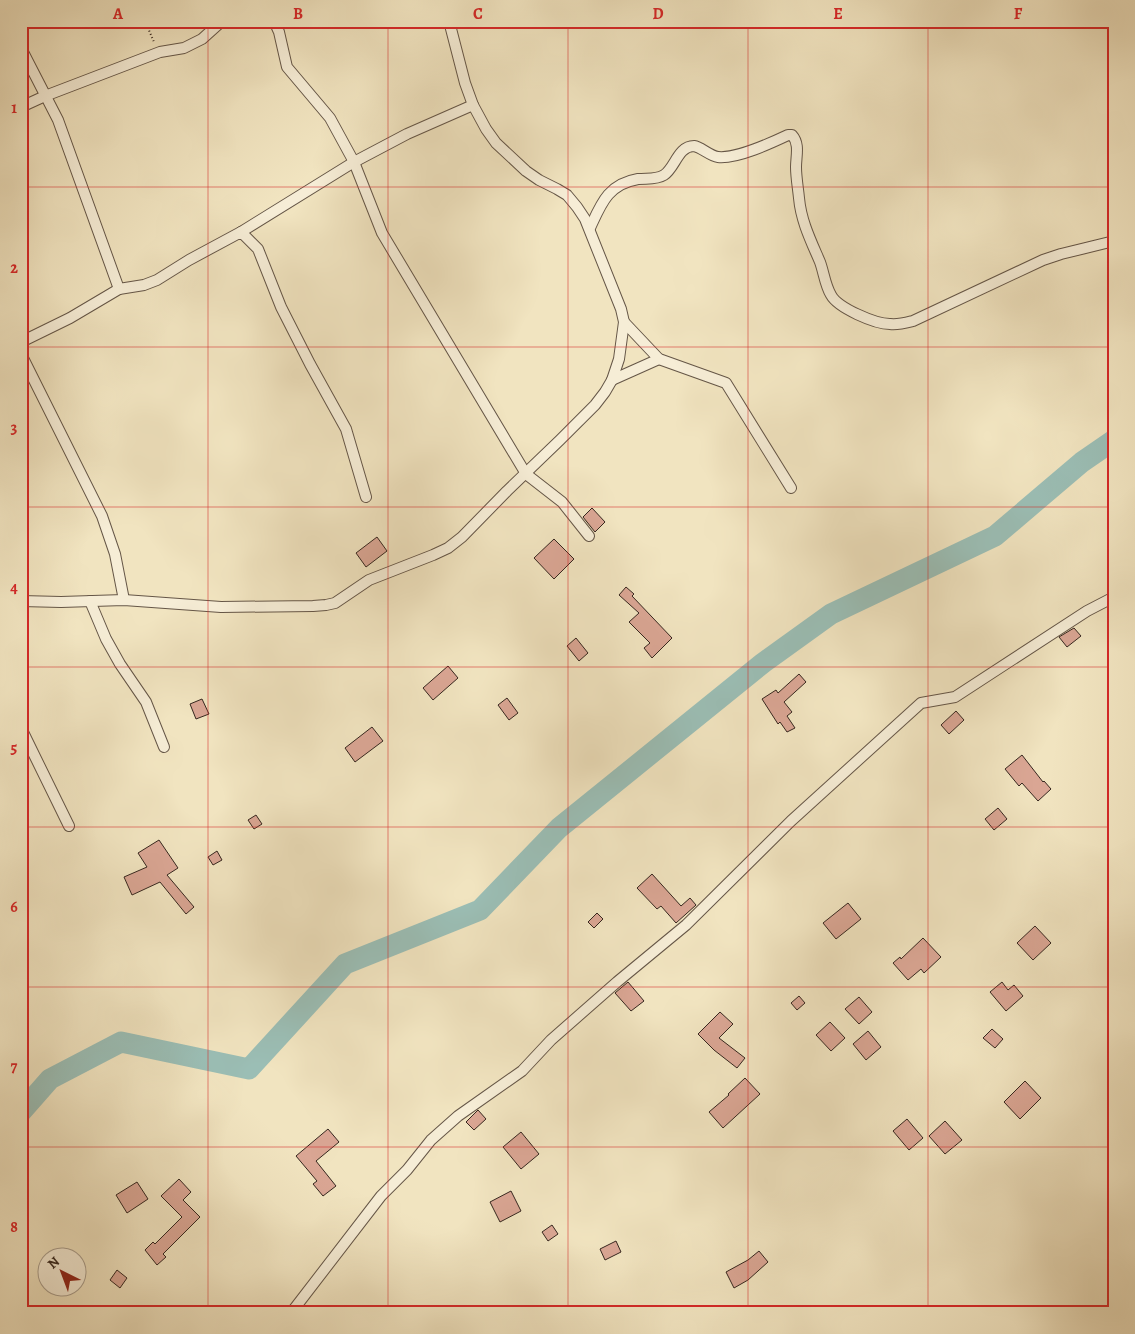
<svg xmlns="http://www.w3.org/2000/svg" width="1135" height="1334" font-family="Alegreya,serif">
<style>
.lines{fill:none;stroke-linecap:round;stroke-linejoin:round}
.river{stroke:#9bbeb5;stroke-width:21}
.building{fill:#daa694;stroke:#36271f}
.minor-casing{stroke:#655647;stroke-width:12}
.path{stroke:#36271f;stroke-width:2;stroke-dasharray:1 2.5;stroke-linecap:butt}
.minor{stroke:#f6edd6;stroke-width:10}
.grid{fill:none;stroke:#d62828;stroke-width:1;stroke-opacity:0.55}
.neatline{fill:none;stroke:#d62828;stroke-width:2}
.grid-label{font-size:16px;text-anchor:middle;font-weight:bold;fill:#d62828}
</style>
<rect width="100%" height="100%" fill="#f1e4c0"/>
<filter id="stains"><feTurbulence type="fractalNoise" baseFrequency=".004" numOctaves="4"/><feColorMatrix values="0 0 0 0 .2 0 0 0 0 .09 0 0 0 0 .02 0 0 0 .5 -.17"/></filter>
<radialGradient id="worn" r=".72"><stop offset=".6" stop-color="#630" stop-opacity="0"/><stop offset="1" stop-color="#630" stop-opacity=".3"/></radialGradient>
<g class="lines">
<path class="river" d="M21,1112L50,1079L121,1042L249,1069L345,964L480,910L559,828L763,663L831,614L995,536L1082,462L1114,440"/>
</g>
<g class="building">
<path d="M592,508L605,522L595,532L583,517Z"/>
<path d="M377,537L387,551L366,567L356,553Z"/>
<path d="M554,539L574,559L554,579L534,558Z"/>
<path d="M626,587L634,594L632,596L672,638L652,658L644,648L650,643L629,622L639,613L619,595Z"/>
<path d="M1074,628L1081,636L1067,647L1059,637Z"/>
<path d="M576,638L588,653L579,661L567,646Z"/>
<path d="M448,666L458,678L433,700L423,688Z"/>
<path d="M799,674L806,682L784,702L792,712L787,716L795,728L787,732L780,722L778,724L762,699L776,690L778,693Z"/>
<path d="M507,698L518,713L509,720L498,705Z"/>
<path d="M202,699L209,714L196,719L190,704Z"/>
<path d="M956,711L964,720L949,734L941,725Z"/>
<path d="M372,727L383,741L355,762L345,748Z"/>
<path d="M1022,755L1043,782L1044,781L1051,789L1038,801L1022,783L1019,786L1005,769Z"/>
<path d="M998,808L1007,819L994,830L985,819Z"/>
<path d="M256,815L262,824L254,829L248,820Z"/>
<path d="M159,840L178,868L167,875L194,907L186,914L160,882L132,895L124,877L147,867L138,853Z"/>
<path d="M217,851L222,860L213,865L208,857Z"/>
<path d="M652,874L681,906L690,898L696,905L676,923L661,906L657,909L637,888Z"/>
<path d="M848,903L861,919L836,939L823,923Z"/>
<path d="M597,913L603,919L594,928L588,922Z"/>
<path d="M1035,926L1051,943L1033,960L1017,943Z"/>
<path d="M923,938L941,957L924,973L921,969L908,980L893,963L900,957L901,959Z"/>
<path d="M628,982L644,1001L631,1011L615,993Z"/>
<path d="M1002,982L1008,990L1014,985L1023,996L1006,1011L990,992Z"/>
<path d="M799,996L805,1003L797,1010L791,1003Z"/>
<path d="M859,997L872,1012L859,1024L845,1009Z"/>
<path d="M720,1012L733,1024L719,1038L745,1058L737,1068L714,1050L698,1034Z"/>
<path d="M830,1022L845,1038L831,1051L816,1035Z"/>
<path d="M992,1029L1003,1039L995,1048L983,1038Z"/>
<path d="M868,1031L881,1047L866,1060L853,1044Z"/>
<path d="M745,1078L760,1094L723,1128L709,1112L729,1095L728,1094Z"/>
<path d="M1025,1081L1041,1098L1020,1119L1004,1102Z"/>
<path d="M478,1110L486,1119L474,1130L466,1122Z"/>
<path d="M907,1119L923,1138L909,1150L893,1131Z"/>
<path d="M945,1121L962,1140L945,1154L929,1136Z"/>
<path d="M328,1129L339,1142L316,1161L336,1186L323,1196L313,1184L317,1181L296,1156Z"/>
<path d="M521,1132L539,1154L521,1169L503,1147Z"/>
<path d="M179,1179L191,1192L183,1200L200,1217L163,1254L166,1257L157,1265L145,1250L153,1242L155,1244L182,1217L161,1196Z"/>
<path d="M137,1182L148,1199L127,1213L116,1195Z"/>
<path d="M511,1191L521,1211L500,1222L490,1202Z"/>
<path d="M552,1225L558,1234L548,1241L542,1232Z"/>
<path d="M616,1241L621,1252L605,1260L600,1249Z"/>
<path d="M759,1251L768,1262L748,1280L734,1288L726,1272L748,1260Z"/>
<path d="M117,1270L127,1278L120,1288L110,1280Z"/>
</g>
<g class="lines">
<defs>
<g id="minor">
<path d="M274,21L279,32L287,67L330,118L354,162L382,233L526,474L562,502L589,536"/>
<path d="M21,48L58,120L119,289"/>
<path d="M21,107L45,96L160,52L184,48L202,39L222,21"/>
<path d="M590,228C601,204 608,184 638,179C647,178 656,180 664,175C675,168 678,146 694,146C701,147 710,156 718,157C737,159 771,143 788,135H792C800,144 796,156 796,167C796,177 798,188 799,198C801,221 811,241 820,262C824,273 825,285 831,295C838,308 875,324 890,324C898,325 905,323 913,321L1043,260L1061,254L1114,241"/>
<path d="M241,232L354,162L407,134L473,105"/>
<path d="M624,322L659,359L726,383L791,488"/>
<path d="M21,342L70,318L119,289L144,285L157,280L189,260L241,232L258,249L281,307L310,364L346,429L366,497"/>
<path d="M21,354L102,516L115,554L124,600"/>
<path d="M612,380L659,359"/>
<path d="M21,601L61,602L124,600L221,607L313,606L326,605L335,603L369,580L433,555L448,548L462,537L507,491L560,440L595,405L605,392L612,380L619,359L624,322L621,309L585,219L577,207L567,195L557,189L539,180L526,171L496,143L486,129L473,105L465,83L449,21"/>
<path d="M90,601L106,639L120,664L146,702L164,747"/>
<path d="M21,728L69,826"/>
<path d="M291,1313L381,1196L407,1170L431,1140L458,1116L522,1071L551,1040L617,982L686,925L791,821L921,703L955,697L1087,611L1114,597"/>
</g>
</defs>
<use href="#minor" class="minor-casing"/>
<path class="path" d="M145,21L154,42"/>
<use href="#minor" class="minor"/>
</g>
<path class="grid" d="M208,21V1313M388,21V1313M568,21V1313M748,21V1313M928,21V1313M21,187H1114M21,347H1114M21,507H1114M21,667H1114M21,827H1114M21,987H1114M21,1147H1114"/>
<rect width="1135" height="1334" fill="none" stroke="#f1e4c0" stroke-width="55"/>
<g transform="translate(62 1272) rotate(318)"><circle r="24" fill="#f6edd6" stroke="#a99e8d"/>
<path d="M0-4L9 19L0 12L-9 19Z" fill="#8f2418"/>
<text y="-8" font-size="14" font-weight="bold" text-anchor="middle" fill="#36271f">N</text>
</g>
<rect x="28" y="28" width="1080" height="1278" class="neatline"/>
<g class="grid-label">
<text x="118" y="19">A</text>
<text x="298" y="19">B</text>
<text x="478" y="19">C</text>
<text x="658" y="19">D</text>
<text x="838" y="19">E</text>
<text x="1018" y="19">F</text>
<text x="14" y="113">1</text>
<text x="14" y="273">2</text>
<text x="14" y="433">3</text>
<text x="14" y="593">4</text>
<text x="14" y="753">5</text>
<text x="14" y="912">6</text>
<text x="14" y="1072">7</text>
<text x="14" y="1232">8</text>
</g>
<rect width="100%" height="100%" filter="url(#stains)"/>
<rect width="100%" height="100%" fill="url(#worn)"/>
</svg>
